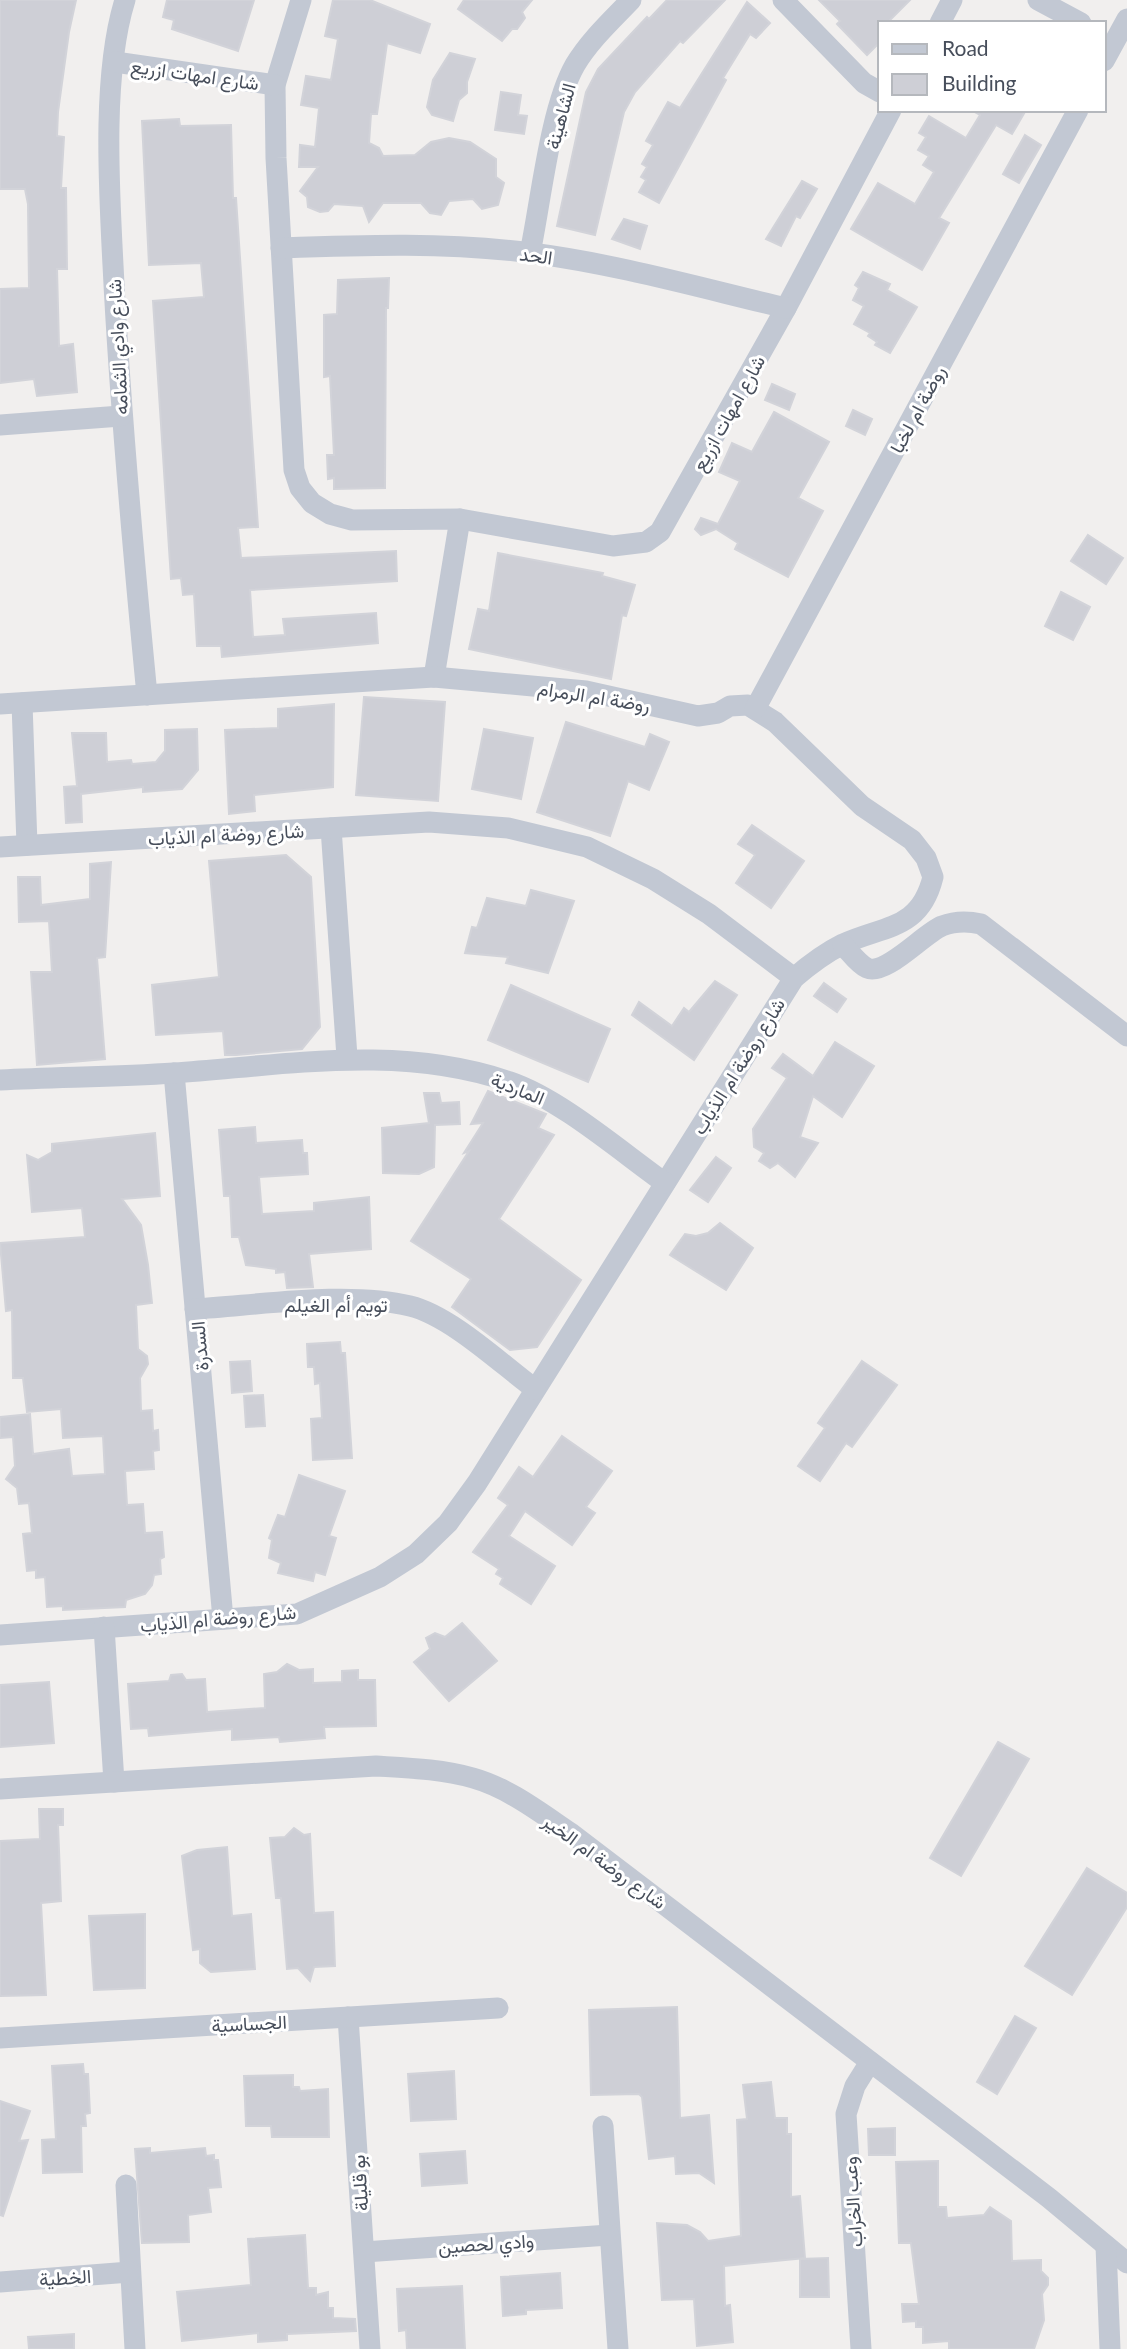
<svg xmlns="http://www.w3.org/2000/svg" width="1127" height="2349" font-family="Lato,Vazirmatn,sans-serif">
<style>
.building{fill:#cecfd6;stroke:#d2d3d9;stroke-width:2}
.lines{fill:none;stroke-linecap:round;stroke-linejoin:round}
.street{stroke:#c2c8d3;stroke-width:21}
.labels{text-anchor:middle;dominant-baseline:central;stroke-width:6;stroke-linejoin:round;paint-order:stroke}
.street-label{font-size:19px;fill:#474e5b;stroke:#fff}
</style>
<rect width="100%" height="100%" fill="#f1efee"/>
<g class="building">
<path d="M0,0H76L69,32L58,112L57,136L64,137L61,188H66L67,269H57L59,346L73,344L77,392L37,396L34,379L0,383V289L29,288L28,204L25,189H0Z"/>
<path d="M167,0H254L238,51L172,29L174,20L163,17Z"/>
<path d="M333,0H370L430,24L420,53L387,43L377,114H371L369,143L379,148L383,156L415,155L431,142L449,138L470,142L496,159V177L504,183L498,205L482,209L473,199L449,201L441,215L430,213L421,203H383L369,222L363,206L334,204L328,211L320,212L308,207L307,197L300,191L318,167H299L300,145L315,147L319,108L301,105L306,76L331,80L338,39L325,36Z"/>
<path d="M464,0H532L522,12L525,18L517,29H512L502,41L458,9Z"/>
<path d="M667,0H725L683,43L680,41L635,92L624,112L595,235L557,226L586,92L598,69L647,17L649,19Z"/>
<path d="M819,0H910L887,23H880V42L867,55L837,24L840,21Z"/>
<path d="M747,2L770,23L756,38L750,34L723,78L726,80L659,203L639,192L646,180L641,177L647,167L642,164L653,145L646,141L668,102L680,108Z"/>
<path d="M450,53L475,59L467,82V93L459,100L453,121L432,115L427,107L433,80Z"/>
<path d="M501,92L521,95L518,115L527,116L524,134L495,130Z"/>
<path d="M971,110H1026L1012,134L996,125L939,218L949,223L922,270L851,229L878,183L915,204L934,172L923,165L929,156L918,150L926,137L919,133L929,116L966,138L980,115Z"/>
<path d="M179,119L180,126L231,125L233,198H236L258,527L238,528L241,558L396,551L397,581L250,590L253,637L285,635L283,619L376,613L378,643L222,657L221,646H197L194,594L183,595L181,578L171,579L153,301L204,297L201,263L149,265L142,121Z"/>
<path d="M1025,135L1041,145L1019,183L1003,174Z"/>
<path d="M802,181L817,189L800,218L796,216L781,246L766,239Z"/>
<path d="M624,219L647,226L640,249L612,239Z"/>
<path d="M863,272L890,284L887,290L917,307L890,353L875,345L877,342L868,336L870,333L854,324L864,306L853,300L859,288L855,285Z"/>
<path d="M389,278L388,308H386L385,488L334,489V478L328,479L327,455H334L330,376L324,377V315L337,314L338,280Z"/>
<path d="M772,384L795,394L789,410L765,400Z"/>
<path d="M853,410L872,419L865,435L846,426Z"/>
<path d="M774,412L829,442L798,498L823,511L788,577L735,549L738,543L716,529L701,535L695,529L701,518L718,524L740,481L719,472L732,443L752,452Z"/>
<path d="M1088,535L1123,558L1106,584L1071,561Z"/>
<path d="M498,553L603,573L602,576L635,585L626,616L622,615L611,679L469,649L478,609L489,611Z"/>
<path d="M1061,592L1090,607L1073,640L1045,626Z"/>
<path d="M364,697L445,702L438,801L356,795Z"/>
<path d="M334,704L333,787L254,795L255,811L229,814L225,730L278,728V709Z"/>
<path d="M566,722L645,747L650,734L669,742L649,790L628,781L610,836L537,812Z"/>
<path d="M197,729L198,770L182,789L143,792V787L81,794L82,822L66,823L64,787L77,786L72,733H106L107,762L131,760L132,764L156,762L165,751V730Z"/>
<path d="M484,729L533,738L521,799L472,789Z"/>
<path d="M752,825L804,861L771,908L736,883L755,855L738,844Z"/>
<path d="M286,855L311,877L320,1027L302,1049L236,1055H225L223,1031L156,1035L152,985L219,977L209,861Z"/>
<path d="M111,862L105,957L97,958L105,1059L37,1065L31,972H52L49,921L19,922L18,877H40L41,905L90,899V864Z"/>
<path d="M531,890L574,901L548,973L506,963L508,957L465,953L472,927L477,928L487,898L526,906Z"/>
<path d="M715,981L737,995L694,1060L632,1015L639,1002L672,1026L684,1008L689,1012Z"/>
<path d="M824,983L846,999L837,1012L814,996Z"/>
<path d="M511,985L610,1029L588,1082L488,1040Z"/>
<path d="M835,1042L874,1066L842,1117L813,1096L800,1137L818,1143L795,1177L778,1163L770,1168L759,1161L764,1153L754,1147L753,1129L787,1078L772,1068L783,1054L813,1076Z"/>
<path d="M488,1091L546,1114L538,1128L554,1135L499,1219L581,1280L537,1347L510,1350L452,1307L471,1279L411,1241L469,1151L464,1153L483,1123L471,1124Z"/>
<path d="M424,1093H439L441,1103L459,1102L460,1124L435,1125L434,1167L419,1174L383,1173L382,1128L429,1123Z"/>
<path d="M255,1127L256,1143L302,1140L303,1153H307L308,1174L259,1177L262,1214L314,1211V1203L369,1197L371,1249L309,1254L313,1287L287,1288L285,1272L276,1273V1269L246,1265L239,1237H232L230,1196H224L219,1130Z"/>
<path d="M155,1133L160,1196L122,1199L141,1225L148,1265L152,1303L136,1305L138,1349L147,1356L148,1364L140,1378L141,1411L152,1410L153,1431L158,1430L159,1450L153,1451L154,1469L125,1471L127,1505L143,1504L145,1533L162,1532L164,1557L160,1559L161,1574L154,1575L152,1585L145,1594L126,1600L125,1607L63,1610V1606L47,1607L45,1577L36,1578V1570L27,1571L23,1534L32,1533L29,1503L19,1504L17,1488L6,1479L15,1466L13,1437L0,1438V1417L30,1414L33,1454L69,1449L72,1476L105,1474L103,1436L63,1438L61,1409L27,1412L23,1378H13L12,1310L6,1311L0,1243L85,1237L82,1208L32,1212L27,1155L38,1160L52,1152V1144Z"/>
<path d="M716,1157L731,1168L708,1202L690,1190Z"/>
<path d="M720,1223L753,1248L726,1290L670,1255L685,1234L696,1236L708,1233Z"/>
<path d="M340,1342L341,1353H345L352,1458L313,1460L311,1419L322,1418L320,1383L315,1384L314,1367H308L307,1344Z"/>
<path d="M250,1361L252,1391L232,1393L230,1362Z"/>
<path d="M862,1361L897,1385L852,1447L846,1443L820,1481L798,1466L825,1428L818,1423Z"/>
<path d="M263,1395L265,1426L246,1427L244,1396Z"/>
<path d="M562,1436L612,1471L586,1507L595,1513L572,1545L525,1511L509,1536L555,1566L531,1604L500,1584L503,1578L496,1574L499,1569L473,1552L508,1505L498,1498L519,1467L533,1477Z"/>
<path d="M299,1475L345,1491L329,1536L336,1538L325,1575L315,1572L313,1581L278,1573L281,1563L269,1558L272,1540L269,1538L278,1515L285,1517Z"/>
<path d="M462,1623L497,1661L449,1701L414,1662L430,1649L426,1638L435,1633L445,1637Z"/>
<path d="M287,1664L299,1670L313,1669V1683L342,1682V1671L358,1670V1680H375L376,1726L324,1727L325,1738L280,1742L279,1737L232,1740V1729L149,1736L148,1728L131,1729L128,1684L169,1681L171,1675L182,1674L186,1680L205,1679L207,1712L265,1708L264,1674L277,1672Z"/>
<path d="M49,1682L54,1743L0,1747V1685Z"/>
<path d="M998,1742L1029,1759L961,1876L930,1858Z"/>
<path d="M39,1809H63V1825H58L61,1901L41,1903L46,1995L0,1996V1841L40,1839Z"/>
<path d="M294,1828L304,1835L310,1834L314,1913L333,1912L335,1966L314,1967L310,1981L298,1968L287,1969L281,1898H276L270,1838L285,1837Z"/>
<path d="M227,1847L232,1916L251,1914L255,1969L211,1972L200,1963V1949L193,1950L182,1856L197,1850Z"/>
<path d="M1087,1868L1127,1893V1907L1072,1995L1025,1966Z"/>
<path d="M145,1914V1988L94,1990L89,1916Z"/>
<path d="M677,2007L680,2118L709,2115L714,2183L699,2173L676,2174L675,2156L649,2159L642,2097L639,2094L591,2095L589,2010Z"/>
<path d="M1015,2016L1036,2028L997,2094L977,2082Z"/>
<path d="M83,2064L84,2074H88L90,2113L85,2114L86,2126H81L82,2172L43,2173L42,2140L56,2139L52,2066Z"/>
<path d="M454,2071L456,2119L411,2121L408,2074Z"/>
<path d="M293,2075V2087H299L300,2091L328,2089L329,2137H272L271,2126H246L244,2076Z"/>
<path d="M771,2082L775,2118H787V2134H791V2197L800,2196L805,2258L724,2266L725,2306L730,2305L733,2342L697,2346L694,2299L662,2300L657,2223L687,2225L700,2232L708,2241L741,2236L737,2120L747,2119L743,2085Z"/>
<path d="M0,2101L30,2111L19,2141L28,2140L3,2216L0,2215Z"/>
<path d="M895,2128V2155H869L868,2129Z"/>
<path d="M150,2148V2153L205,2148L206,2156L214,2155V2160H218L221,2187L208,2188L211,2212L188,2215L189,2242L142,2243L135,2149Z"/>
<path d="M465,2151L467,2183L422,2186L420,2154Z"/>
<path d="M938,2161V2207H946L947,2218L984,2215L990,2207L1011,2221L1012,2261L1041,2260V2271L1048,2278V2285L1042,2294L1044,2320L1034,2349H949V2341L923,2343V2327H916V2321L903,2322L902,2304H919L911,2243H899L896,2162Z"/>
<path d="M305,2235L308,2288H316V2295L328,2292V2308H333V2318L355,2319L356,2331L287,2334V2340L258,2342V2333L182,2341L177,2292L251,2285L248,2239Z"/>
<path d="M828,2258L829,2297H800V2259Z"/>
<path d="M560,2273L562,2308L526,2310V2314L503,2316L501,2277Z"/>
<path d="M462,2286L465,2349H407L406,2330L399,2331L397,2289Z"/>
<path d="M74,2334V2349H29L28,2337Z"/>
</g>
<g class="lines">
<g class="street">
<path d="M125,0C102,74 109,187 113,265C120,409 133,551 147,695"/>
<path d="M301,0L275,85L276,158L294,470L300,488L312,503L330,514L352,520L460,519L613,546L646,542L660,532L786,308L891,110"/>
<path d="M783,0L864,83L880,92"/>
<path d="M1038,0L1081,23"/>
<path d="M940,23L952,0"/>
<path d="M1104,61L1127,19"/>
<path d="M115,62L275,85"/>
<path d="M281,248C364,245 448,242 531,253C617,264 701,288 786,308"/>
<path d="M530,253C541,201 550,109 575,65C590,40 612,20 631,0"/>
<path d="M0,425L121,416"/>
<path d="M434,677L460,519"/>
<path d="M22,703L27,845"/>
<path d="M0,704L434,677L586,691L698,716L718,713L730,706L748,705L775,722L862,806L912,840L926,858L933,877C920,930 885,925 843,944C825,953 809,965 794,978L477,1483L448,1523L416,1554L380,1577L297,1614L0,1635"/>
<path d="M755,709L1078,110"/>
<path d="M331,828L347,1057"/>
<path d="M0,847L429,822L508,828L587,847L653,879L709,914L794,978"/>
<path d="M843,945C850,952 858,964 867,968C886,976 923,934 942,926C955,921 968,921 981,924L1127,1036"/>
<path d="M174,1073L223,1619"/>
<path d="M0,1080C58,1077 116,1077 174,1073C286,1065 401,1044 510,1082C560,1099 620,1151 665,1183"/>
<path d="M195,1309C259,1305 349,1291 410,1306C451,1316 501,1364 535,1389"/>
<path d="M104,1627L114,1782"/>
<path d="M0,1789L376,1766C409,1768 441,1769 473,1778C509,1788 542,1814 572,1834L1049,2198L1127,2263"/>
<path d="M348,2017L370,2349"/>
<path d="M0,2038L498,2008"/>
<path d="M603,2126L618,2349"/>
<path d="M126,2185L135,2349"/>
<path d="M1106,2246L1110,2349"/>
<path d="M364,2252L609,2235"/>
<path d="M0,2282L130,2272"/>
<path d="M861,2349L846,2114L855,2086L870,2062"/>
</g>
</g>
<g class="labels">
<g class="street-label">
<text transform="translate(195 74) rotate(8)">شارع امهات ازريع</text>
<text transform="translate(560 116) rotate(-75)">الشاهينة</text>
<text transform="translate(536 255) rotate(8)">الحد</text>
<text transform="translate(117 347) rotate(-93)">شارع وادي الثمامه</text>
<text transform="translate(917 409) rotate(-62)">روضة ام لخبا</text>
<text transform="translate(728 413) rotate(-61)">شارع امهات ازريع</text>
<text transform="translate(594 696) rotate(9)">روضة ام الرمرام</text>
<text transform="translate(226 834) rotate(-3)">شارع روضة ام الذياب</text>
<text transform="translate(738 1066) rotate(-58)">شارع روضة ام الذياب</text>
<text transform="translate(518 1088) rotate(22)">الماردية</text>
<text x="336" y="1304">تويم أم الغيلم</text>
<text transform="translate(199 1346) rotate(-95)">السدرة</text>
<text transform="translate(218 1618) rotate(-5)">شارع روضة ام الذياب</text>
<text transform="translate(605 1861) rotate(36)">شارع روضة ام الخير</text>
<text transform="translate(249 2023) rotate(-3)">الجساسية</text>
<text transform="translate(359 2183) rotate(-94)">بو قليلة</text>
<text transform="translate(852 2202) rotate(-94)">وعب الخراب</text>
<text transform="translate(486 2243) rotate(-4)">وادي لحصين</text>
<text transform="translate(65 2277) rotate(-4)">الخطية</text>
</g>
</g>
<rect x="878" y="21" width="228" height="91" fill="#ffffff" stroke="#b5b8bd" stroke-width="2"/>
<rect x="892" y="44" width="35" height="10" fill="#c2c8d3" stroke="#b5b8bd" stroke-width="2"/>
<text x="942" y="56" font-size="21" fill="#474e5b">Road</text>
<rect x="892" y="74" width="35" height="21" fill="#cecfd6" stroke="#b5b8bd" stroke-width="2"/>
<text x="942" y="91" font-size="21" fill="#474e5b">Building</text>
</svg>
